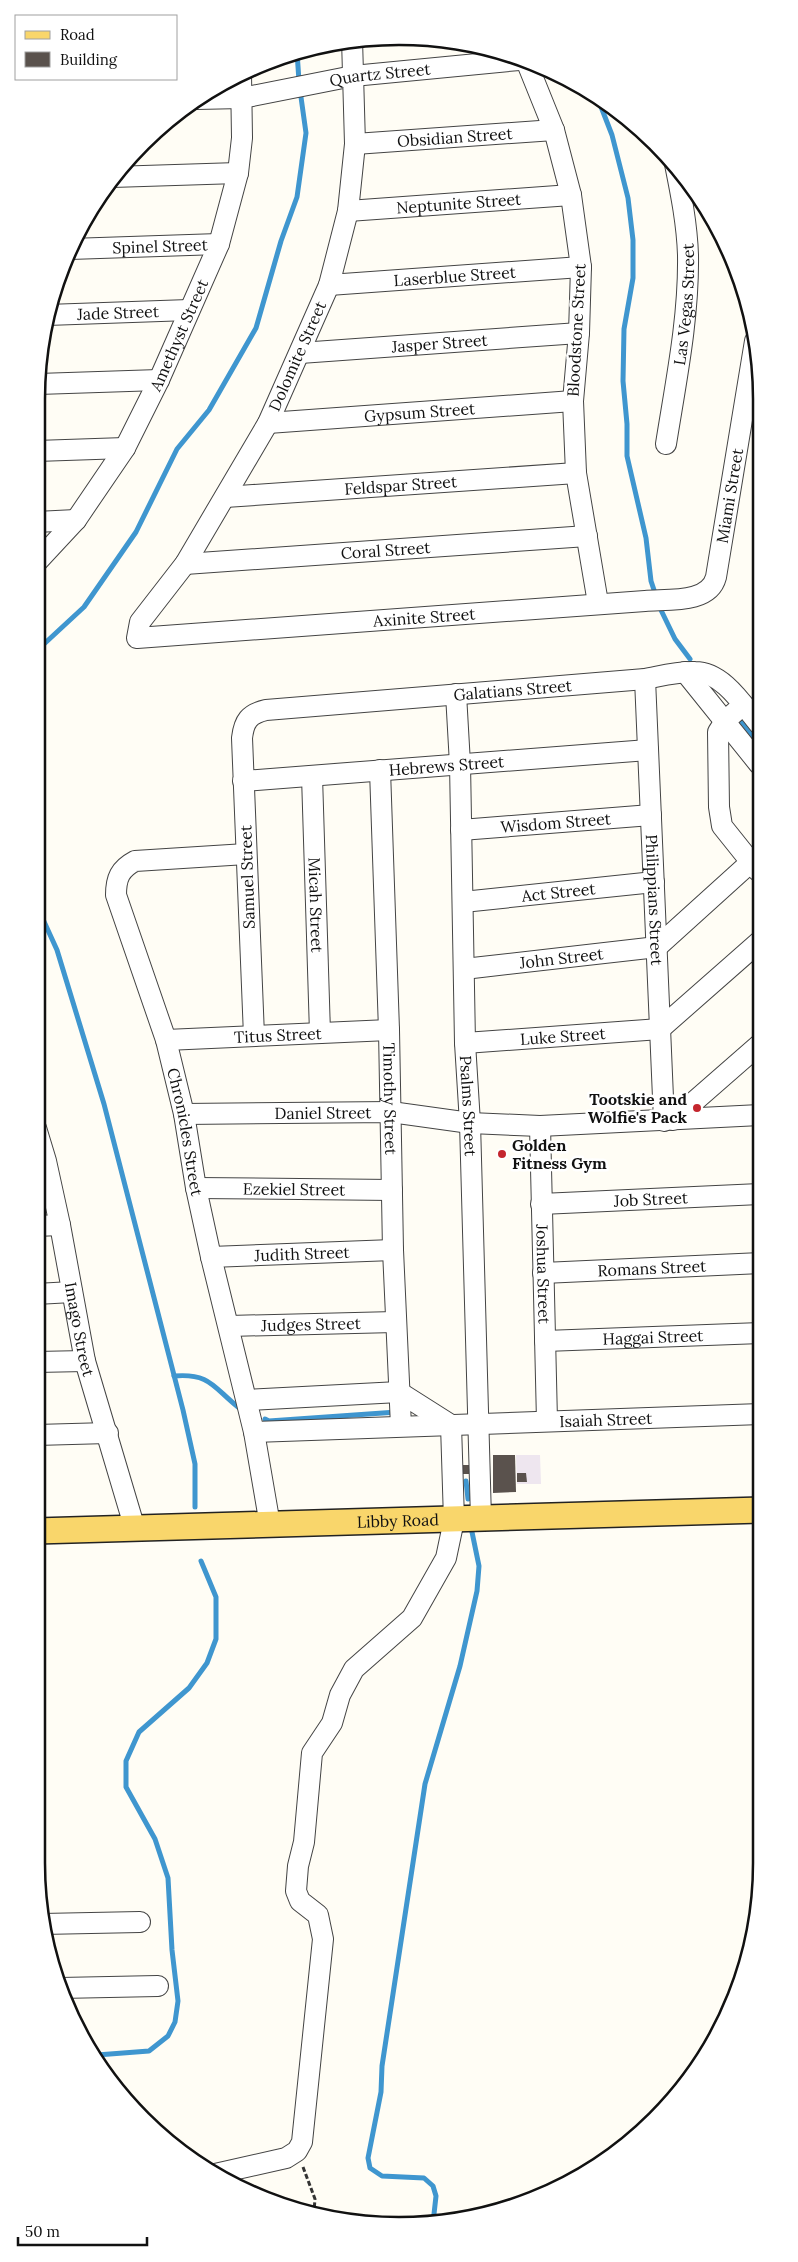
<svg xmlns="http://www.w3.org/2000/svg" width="798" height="2262" font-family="Lora,serif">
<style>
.industrial{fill:#eee6ef}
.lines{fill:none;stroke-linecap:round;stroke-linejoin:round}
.stream{stroke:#3f96cf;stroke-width:5}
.building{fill:#5a524d}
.minor-casing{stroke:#444;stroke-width:22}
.major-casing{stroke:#222;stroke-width:28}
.path{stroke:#333;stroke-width:3;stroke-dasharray:5 2.5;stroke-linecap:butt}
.minor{stroke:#fff;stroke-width:20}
.major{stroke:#f9d66b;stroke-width:25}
.poi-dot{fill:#c4262e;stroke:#fff;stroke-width:2}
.labels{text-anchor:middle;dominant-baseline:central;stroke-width:5;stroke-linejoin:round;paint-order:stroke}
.street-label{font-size:16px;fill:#111;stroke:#fff}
.poi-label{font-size:16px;font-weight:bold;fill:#111;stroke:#fff;text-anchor:end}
.rim{fill:none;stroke:#111;stroke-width:2.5}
</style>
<rect width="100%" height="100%" fill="#fffdf5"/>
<path class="industrial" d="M516,1455H540L541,1484H517Z"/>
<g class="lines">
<g class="stream">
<path d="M297,52L299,81"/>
<path d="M598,99L612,135L628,198L633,240V278L624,329L623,381L627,424V456L646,538L651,581L656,596"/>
<path d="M659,606L675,639L690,659"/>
<path d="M36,647L44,644L84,607L136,532L177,449L209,410L256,328L281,241L297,197L306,133L300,90"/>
<path d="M739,718L759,744"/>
<path d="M36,904L57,950L104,1104L183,1410L195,1464V1507"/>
<path d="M174,1376C210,1373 213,1387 238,1407"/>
<path d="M265,1419L269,1421L397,1412"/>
<path d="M466,1481L468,1499"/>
<path d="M97,2055L149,2051L168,2036L175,2022L178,2001L172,1950L168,1878L155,1839L126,1787V1761L139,1732L189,1688L207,1663L216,1639V1597L201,1561"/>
<path d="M433,2223L436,2196L433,2186L424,2178L382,2176L370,2168L368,2158L381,2092L382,2066L425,1784L460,1666L477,1591L479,1566L472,1532"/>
</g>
</g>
<g class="building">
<path d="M493,1455H515L516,1492L493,1493Z"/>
<path d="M458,1465H472V1474H459Z"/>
<path d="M517,1473H526L527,1482H517Z"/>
</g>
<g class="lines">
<defs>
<g id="minor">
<path id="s1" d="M352,39L355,144L348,211L329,285L268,423L185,564L140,622L137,638L645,601C668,599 709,604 716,577L755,341"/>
<path d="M527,63L554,130L571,195L581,267L579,333L573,401L576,473L598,603"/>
<path id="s2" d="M197,99L242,98L353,76L519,60"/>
<path id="s3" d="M355,144L554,130"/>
<path d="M112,177L238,173"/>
<path id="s4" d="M348,211L571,195"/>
<path id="s5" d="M70,249L219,244"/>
<path id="s6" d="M329,285L581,267"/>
<path id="s7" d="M47,315L189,310"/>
<path id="s8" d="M300,353L579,333"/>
<path d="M38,384L159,380"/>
<path id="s9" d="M268,423L573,401"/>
<path id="s10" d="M666,444C676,381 689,318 688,255C687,224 681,194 675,164"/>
<path d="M36,451L125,448"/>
<path id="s11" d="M225,497L576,473"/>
<path d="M36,522L76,520"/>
<path id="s12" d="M36,563L76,520L125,448L159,380L219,244L238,173L242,138L241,74"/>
<path id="s13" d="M185,564L587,536"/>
<path d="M685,672L759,764"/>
<path id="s14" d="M645,679L664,1121"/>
<path id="s15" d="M456,694L460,764L465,1043L470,1123L481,1519"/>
<path d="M743,705L725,721L718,732L719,807L722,826L758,871"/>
<path id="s16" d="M380,770L389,1030L393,1250L401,1426"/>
<path id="s17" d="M312,776L320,1033"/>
<path id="s18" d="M243,781L648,750"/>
<path id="s19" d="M461,830L651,815"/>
<path id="s20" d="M246,854L135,861C120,869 116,878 116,895L166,1040L184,1114L196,1188L211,1257L254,1432L270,1525"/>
<path id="s21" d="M463,902L654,882"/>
<path id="s22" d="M464,969L657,947L751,862"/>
<path id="s23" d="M254,1036L242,738C244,721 249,714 266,710L645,679C661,676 678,671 695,672C723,672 743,705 759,724"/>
<path id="s24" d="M166,1040L389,1030"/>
<path id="s25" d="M465,1043L660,1029L760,941"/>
<path id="s26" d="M184,1114L391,1112L470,1123L540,1126L760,1115"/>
<path d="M673,1120L760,1044"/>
<path id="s27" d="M540,1126L547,1421"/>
<path id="s28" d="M36,1128L46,1161L60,1225L85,1361L135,1529"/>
<path id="s29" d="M196,1188L392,1190"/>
<path id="s30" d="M541,1204L760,1194"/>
<path d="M36,1226L60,1225"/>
<path id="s31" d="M211,1257L393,1250"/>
<path id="s32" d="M543,1273L761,1263"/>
<path d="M36,1294L72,1292"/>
<path id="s33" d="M229,1326L395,1322"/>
<path id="s34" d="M545,1341L761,1333"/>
<path d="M36,1362L85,1361"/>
<path d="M247,1400L399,1392L451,1425"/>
<path id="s35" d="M254,1432L761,1414"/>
<path d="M36,1435L108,1433"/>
<path d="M42,1924L140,1922"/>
<path d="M60,1988L158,1986"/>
<path d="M215,2174L286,2158L297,2151L302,2142L323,1939L318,1915L300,1901L296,1891L298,1866L304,1842L312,1753L332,1723L340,1695L354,1669L412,1618L446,1558L454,1520L451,1425"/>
</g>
<g id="major">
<path id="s36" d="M36,1531L761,1510"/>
</g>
</defs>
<use href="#minor" class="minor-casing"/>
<use href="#major" class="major-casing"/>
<path class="path" d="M303,2167L315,2199L314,2211"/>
<use href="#minor" class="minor"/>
<use href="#major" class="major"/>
</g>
<g class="poi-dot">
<circle cx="697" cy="1108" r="5"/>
<circle cx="502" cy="1154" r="5"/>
</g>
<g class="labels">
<g class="street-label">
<text stroke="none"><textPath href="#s2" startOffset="185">Quartz Street</textPath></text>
<text stroke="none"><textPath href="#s3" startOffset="100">Obsidian Street</textPath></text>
<text stroke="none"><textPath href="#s4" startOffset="111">Neptunite Street</textPath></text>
<text stroke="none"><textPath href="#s5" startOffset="90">Spinel Street</textPath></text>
<text stroke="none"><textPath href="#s6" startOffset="126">Laserblue Street</textPath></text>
<text stroke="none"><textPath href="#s10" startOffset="141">Las Vegas Street</textPath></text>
<text stroke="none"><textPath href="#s7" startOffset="71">Jade Street</textPath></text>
<text transform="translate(576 330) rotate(-87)">Bloodstone Street</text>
<text stroke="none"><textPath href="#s12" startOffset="271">Amethyst Street</textPath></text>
<text stroke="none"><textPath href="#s8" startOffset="140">Jasper Street</textPath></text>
<text transform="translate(297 356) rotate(-66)">Dolomite Street</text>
<text stroke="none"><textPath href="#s9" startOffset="152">Gypsum Street</textPath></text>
<text stroke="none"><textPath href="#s11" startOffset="176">Feldspar Street</textPath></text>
<text stroke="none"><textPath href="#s1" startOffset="1325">Miami Street</textPath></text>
<text stroke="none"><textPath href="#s13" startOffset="201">Coral Street</textPath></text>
<text stroke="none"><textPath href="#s1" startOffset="941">Axinite Street</textPath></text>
<text stroke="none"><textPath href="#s23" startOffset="586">Galatians Street</textPath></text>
<text stroke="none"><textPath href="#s18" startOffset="204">Hebrews Street</textPath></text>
<text stroke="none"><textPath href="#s19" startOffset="95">Wisdom Street</textPath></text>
<text transform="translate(247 877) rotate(-92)">Samuel Street</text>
<text stroke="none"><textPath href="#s21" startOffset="96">Act Street</textPath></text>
<text stroke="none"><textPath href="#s14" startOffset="221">Philippians Street</textPath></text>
<text stroke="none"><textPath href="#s17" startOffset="129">Micah Street</textPath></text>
<text stroke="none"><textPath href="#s22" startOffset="98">John Street</textPath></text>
<text stroke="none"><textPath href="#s24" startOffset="112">Titus Street</textPath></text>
<text stroke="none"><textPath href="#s25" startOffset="98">Luke Street</textPath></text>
<text stroke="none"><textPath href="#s16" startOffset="329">Timothy Street</textPath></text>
<text stroke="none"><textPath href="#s15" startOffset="412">Psalms Street</textPath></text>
<text stroke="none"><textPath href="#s26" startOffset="139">Daniel Street</textPath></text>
<text stroke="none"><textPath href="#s20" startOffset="400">Chronicles Street</textPath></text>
<text stroke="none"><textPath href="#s29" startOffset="98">Ezekiel Street</textPath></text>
<text stroke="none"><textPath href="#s30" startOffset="110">Job Street</textPath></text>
<text stroke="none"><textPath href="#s31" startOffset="91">Judith Street</textPath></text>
<text stroke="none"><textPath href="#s32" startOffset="109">Romans Street</textPath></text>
<text stroke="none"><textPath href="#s27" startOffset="148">Joshua Street</textPath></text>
<text stroke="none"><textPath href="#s33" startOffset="82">Judges Street</textPath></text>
<text stroke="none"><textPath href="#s28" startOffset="206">Imago Street</textPath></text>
<text stroke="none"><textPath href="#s34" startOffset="108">Haggai Street</textPath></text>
<text stroke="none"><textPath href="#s35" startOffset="352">Isaiah Street</textPath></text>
<text stroke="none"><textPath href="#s36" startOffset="362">Libby Road</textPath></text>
</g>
<g class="poi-label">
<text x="687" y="1099">Tootskie and<tspan x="687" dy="18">Wolfie's Pack</tspan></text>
<text x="512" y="1145" text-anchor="start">Golden<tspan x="512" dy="18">Fitness Gym</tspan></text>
</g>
</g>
<path d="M0 0H798V2262H0ZM399 45H399A354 354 0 0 1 753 399V1863A354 354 0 0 1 399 2217H399A354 354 0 0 1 45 1863V399A354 354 0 0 1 399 45Z" fill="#fff" fill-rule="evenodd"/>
<path class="rim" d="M399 45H399A354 354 0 0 1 753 399V1863A354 354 0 0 1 399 2217H399A354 354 0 0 1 45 1863V399A354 354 0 0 1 399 45Z"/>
<rect x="15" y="15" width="162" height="65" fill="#ffffff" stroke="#a0a0a0"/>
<rect x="25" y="31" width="25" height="8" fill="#f9d66b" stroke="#a0a0a0"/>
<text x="60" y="40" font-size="15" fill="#111111">Road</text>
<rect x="25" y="52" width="25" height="15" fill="#5a524d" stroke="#a0a0a0"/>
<text x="60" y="65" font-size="15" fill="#111111">Building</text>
<path d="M18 2237v8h129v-8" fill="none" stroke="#111111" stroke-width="2.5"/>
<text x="25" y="2237" font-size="15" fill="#111111" stroke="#ffffff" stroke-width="4" paint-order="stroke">50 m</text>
</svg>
